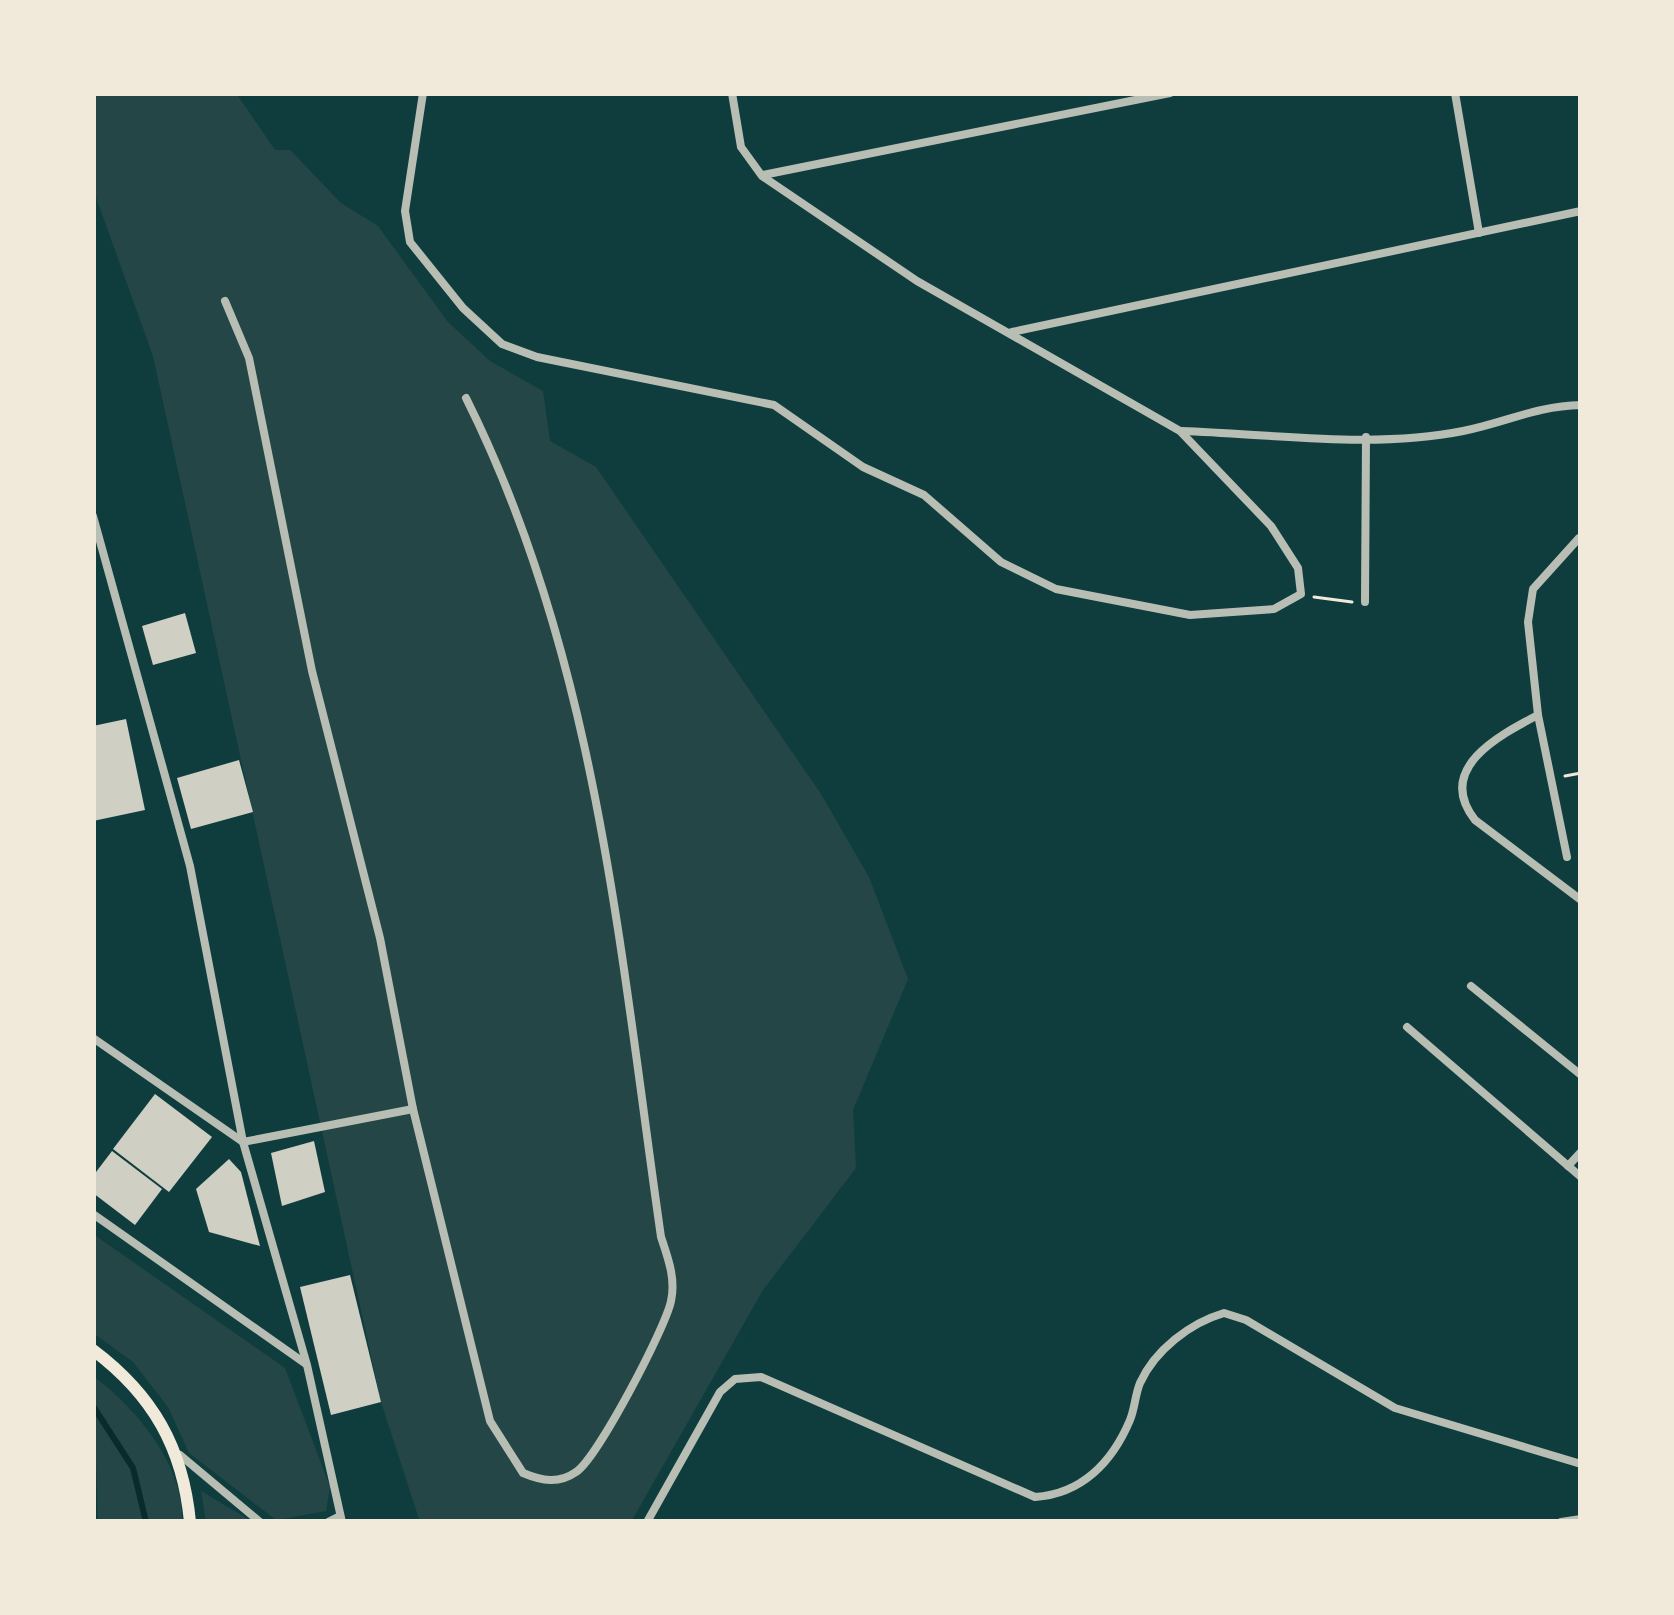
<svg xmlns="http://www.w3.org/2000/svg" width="1674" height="1615" font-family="'Asap Condensed',sans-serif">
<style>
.green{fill:#244646}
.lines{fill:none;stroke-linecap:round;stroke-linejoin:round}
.stream{stroke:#0a2a2b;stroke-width:6}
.building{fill:#cfcfc3}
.path{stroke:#f1e9da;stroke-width:3}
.minor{stroke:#b8beb3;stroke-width:8}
.secondary{stroke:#f1e9da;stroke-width:12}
</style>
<rect width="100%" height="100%" fill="#0f3d3e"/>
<g class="green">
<path d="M93,93H236L275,150H290L341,203L378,226L448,322L490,361L543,391L550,441L596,467L821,794L869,877L908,979L853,1110L856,1168L763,1290L631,1522H420L381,1402L153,356L93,189Z"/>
<path d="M93,1234L285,1368L330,1487L326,1511L276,1520L189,1453L168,1407L133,1362L93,1333Z"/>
<path d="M93,1376C136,1408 184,1465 182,1522H98Z"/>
<path d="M201,1491L248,1519L206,1522Z"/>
</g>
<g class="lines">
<path class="stream" d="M93,1406L133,1468L146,1522"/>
</g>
<g class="building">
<path d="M185,613L196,653L153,665L142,626Z"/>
<path d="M126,719L145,810L93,821V726Z"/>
<path d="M239,760L253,812L191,829L177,778Z"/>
<path d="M155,1094L212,1137L169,1192L113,1149Z"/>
<path d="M314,1141L325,1192L282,1206L271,1153Z"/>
<path d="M112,1151L162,1189L135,1225L93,1193V1176Z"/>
<path d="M229,1159L241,1172L260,1246L209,1232L196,1189Z"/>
<path d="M350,1275L381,1402L331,1415L300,1287Z"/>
</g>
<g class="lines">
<g class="path">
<path d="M1314,597L1352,602"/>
<path d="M1565,776L1581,773"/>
</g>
<g class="minor">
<path d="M423,93L405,211L410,242L463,308L502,344L537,357L774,405L863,467L924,495L1001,562L1056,589L1190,615L1274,609L1301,594L1298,568L1271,526L1180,431L917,281L762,176L741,147L732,93"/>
<path d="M1455,93L1479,233"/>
<path d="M763,175L1170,93"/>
<path d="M225,301L249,358L312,671L380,938L413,1109L490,1421L523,1473C542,1481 559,1484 576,1472C597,1459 666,1327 671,1301C676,1279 668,1258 661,1237C620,952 597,660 466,398"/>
<path d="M1012,332L1581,211"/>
<path d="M1182,431C1272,434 1374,449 1463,431C1505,423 1535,406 1581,405"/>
<path d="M93,516L190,866L243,1142L307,1365L342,1522"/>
<path d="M1579,538L1533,589L1528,622L1538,715C1498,736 1435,769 1475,820L1581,900"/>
<path d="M1365,602L1366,437"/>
<path d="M1538,715L1567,857"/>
<path d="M1471,986L1581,1075"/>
<path d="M1407,1027L1581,1177"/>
<path d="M93,1038L243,1142L413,1109"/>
<path d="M1568,1166L1581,1152"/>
<path d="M93,1214L306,1364"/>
<path d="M180,1455L260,1522"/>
<path d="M328,1522L340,1516"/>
<path d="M647,1522L720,1392L735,1379L761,1377L1035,1497C1081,1494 1112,1463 1130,1420C1135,1408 1135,1395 1140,1383C1155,1350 1190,1323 1224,1313L1246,1320L1395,1408L1581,1464"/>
<path d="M1561,1522L1581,1519"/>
</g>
<path class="secondary" d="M93,1350C153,1395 183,1448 190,1522"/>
</g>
<rect width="1674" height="1615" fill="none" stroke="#f1e9da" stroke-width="192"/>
</svg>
